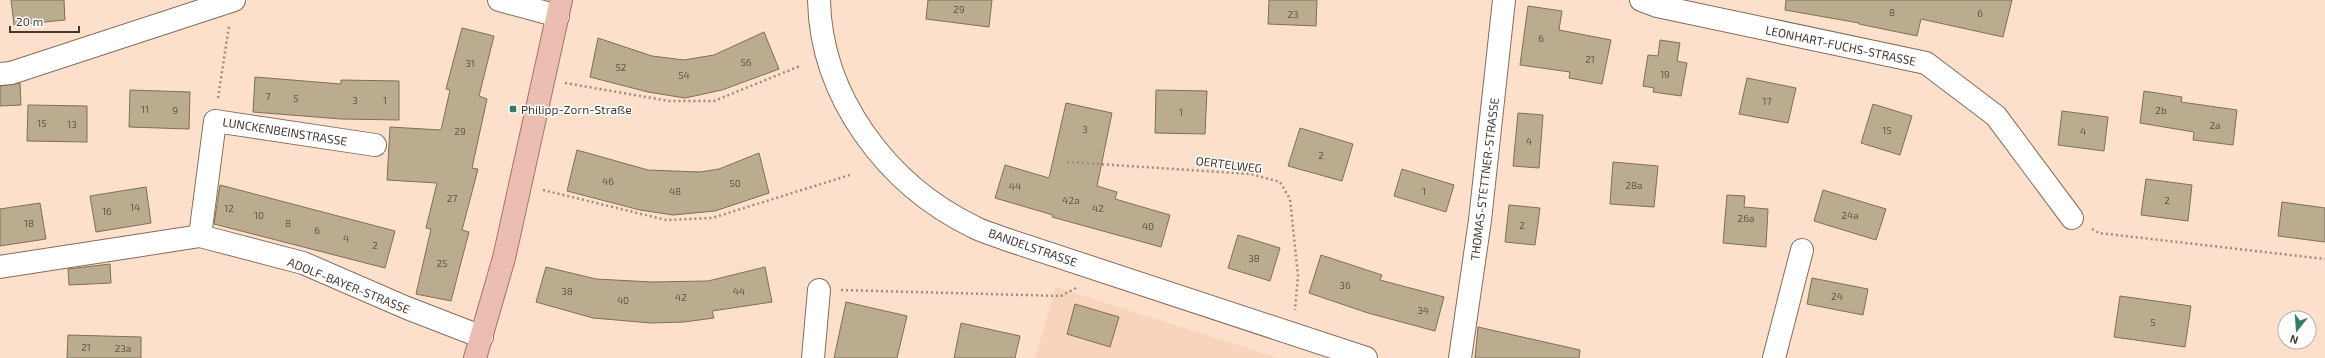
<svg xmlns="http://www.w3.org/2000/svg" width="2325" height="358" font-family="'Exo 2',sans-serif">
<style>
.built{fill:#f7d4bb}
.building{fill:#bbac90;stroke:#7e6f55}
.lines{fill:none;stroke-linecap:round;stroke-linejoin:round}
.minor-casing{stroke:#856c5a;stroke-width:24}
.major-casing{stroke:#a87264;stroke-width:24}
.path{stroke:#9f8b7d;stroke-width:2.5;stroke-dasharray:2 3;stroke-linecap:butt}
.minor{stroke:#fff;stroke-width:22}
.major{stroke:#ecbeb3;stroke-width:22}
.poi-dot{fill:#397a6b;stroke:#fff;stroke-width:1.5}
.labels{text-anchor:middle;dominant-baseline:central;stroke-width:3;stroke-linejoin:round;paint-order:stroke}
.number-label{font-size:10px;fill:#615548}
.street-label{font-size:12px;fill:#433830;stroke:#fff}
.poi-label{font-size:12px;fill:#433830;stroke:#fff;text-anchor:start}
</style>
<rect width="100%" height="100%" fill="#fde0cc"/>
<path class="built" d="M1056,287L1278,358H1035Z"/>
<g class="building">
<path d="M11,0H64L65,20L14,25Z"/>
<path d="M928,0H992L989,27L926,19Z"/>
<path d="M1269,0H1317L1316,26L1268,24Z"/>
<path d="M1786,0H2012L2003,37L1921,19L1917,36L1859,24V23L1785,10Z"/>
<path d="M1528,6L1562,11L1559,30L1611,40L1602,84L1569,78L1570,72L1520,65Z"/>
<path d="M462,28L494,36L479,96L487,99L472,168L478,169L462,230L469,232L451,301L416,294L431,229L426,228L437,183L387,180L390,127L441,130L450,90L446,89Z"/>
<path d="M764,32L779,69L722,90L685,98L648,92L590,77L598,38L652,56L684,60L714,55Z"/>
<path d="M1660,40L1680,43L1677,61L1687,63L1681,96L1653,92L1654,88L1643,86L1648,55L1658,56Z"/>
<path d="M255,77L341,84V80L399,81V120L341,119L253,112Z"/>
<path d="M1747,78L1796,88L1788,123L1739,114Z"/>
<path d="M20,83L21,105L0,106V86Z"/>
<path d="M130,90L190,92L189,129L129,127Z"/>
<path d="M1156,90L1207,91L1205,134L1155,133Z"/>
<path d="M2144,91L2182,97L2181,102L2237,110L2233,145L2193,140L2194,132L2140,123Z"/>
<path d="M1066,103L1112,113L1097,186L1117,192L1115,199L1170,215L1161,247L1052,217L1053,215L995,198L1005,165L1049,178Z"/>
<path d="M1873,104L1912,116L1900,155L1861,143Z"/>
<path d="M28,105L87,106V142L27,141Z"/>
<path d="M2062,111L2108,117L2104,151L2058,145Z"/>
<path d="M1518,113L1543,115L1539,168L1513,166Z"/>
<path d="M1300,128L1353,144L1342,181L1288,166Z"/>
<path d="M577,150L648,170L700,172L719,169L759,153L769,193L715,211L673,215L640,210L567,191Z"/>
<path d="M1613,162L1658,166L1654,207L1610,204Z"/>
<path d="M1402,169L1454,185L1446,212L1394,196Z"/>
<path d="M2146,179L2192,185L2188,221L2141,215Z"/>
<path d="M220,185L395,231L385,268L214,224Z"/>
<path d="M146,187L151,223L96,232L90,196Z"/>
<path d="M1823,190L1886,209L1876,240L1814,221Z"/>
<path d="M1727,195L1745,196L1744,207L1768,209L1766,247L1723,243Z"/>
<path d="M2282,202L2325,208V242L2278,236Z"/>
<path d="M40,203L46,239L0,246V209Z"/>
<path d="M1509,205L1540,208L1535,245L1505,242Z"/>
<path d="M1238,235L1280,248L1270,281L1228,268Z"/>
<path d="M1321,255L1382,275L1380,280L1444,297L1435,331L1368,313L1309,293Z"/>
<path d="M110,264L111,283L69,285L68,269Z"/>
<path d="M546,267L596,279L652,282L708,281L765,267L772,302L712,311L714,318L684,322L651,323L593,318L536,302Z"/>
<path d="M1812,278L1868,289L1863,315L1807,304Z"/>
<path d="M2120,296L2191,306L2185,347L2114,337Z"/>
<path d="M846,302L907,316L897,358H834Z"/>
<path d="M1075,304L1119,317L1110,347L1067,334Z"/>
<path d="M961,323L1020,336L1015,358H954Z"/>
<path d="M1478,327L1580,350L1579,358H1475Z"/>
<path d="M68,335L141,337V358H67Z"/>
</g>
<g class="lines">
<defs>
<g id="minor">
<path d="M499,0L558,16"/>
<path d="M819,0C821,97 887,185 974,227C983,232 995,235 1005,239L1366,358"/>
<path d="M1641,0L1657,6L1926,63L1996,116L2072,218"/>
<path d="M0,74L11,73L234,0"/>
<path d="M200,236L215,121L375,145"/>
<path d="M0,267L200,236L303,263L407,308L482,337"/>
<path d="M813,358L819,290"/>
<path d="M1460,358L1480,220L1504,0"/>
<path d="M1774,358L1802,250"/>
</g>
<path id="major" d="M475,358L504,258L561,0"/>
</defs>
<use href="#minor" class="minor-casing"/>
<use href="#major" class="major-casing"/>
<g class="path">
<path d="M565,83L669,101H714L800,66"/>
<path d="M218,98L229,26"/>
<path d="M1067,162L1251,174L1280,182L1290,199L1298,276L1295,310"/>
<path d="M543,190L666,220L712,218L850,175"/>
<path d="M2092,229L2099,233L2325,259"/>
<path d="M841,290L1061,296L1078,287"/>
</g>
<use href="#minor" class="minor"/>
<use href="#major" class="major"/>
</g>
<rect class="poi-dot" x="509" y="105" width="8" height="8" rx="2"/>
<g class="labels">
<g class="number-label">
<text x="959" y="9">29</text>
<text x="1892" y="12">8</text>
<text x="1980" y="13">6</text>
<text x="1293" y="14">23</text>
<text x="1541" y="38">6</text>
<text x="1590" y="59">21</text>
<text x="746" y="62">56</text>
<text x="470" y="63">31</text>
<text x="621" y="67">52</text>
<text x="1665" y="74">19</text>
<text x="684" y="75">54</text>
<text x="268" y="96">7</text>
<text x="296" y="98">5</text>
<text x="355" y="100">3</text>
<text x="385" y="100">1</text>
<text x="1767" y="101">17</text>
<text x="145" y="109">11</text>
<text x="175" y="110">9</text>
<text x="2161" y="110">2b</text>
<text x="1181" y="112">1</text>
<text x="42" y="123">15</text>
<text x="72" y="124">13</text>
<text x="2215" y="125">2a</text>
<text x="1085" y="129">3</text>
<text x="1887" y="130">15</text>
<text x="460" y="131">29</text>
<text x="2083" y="131">4</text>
<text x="1529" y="141">4</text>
<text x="1321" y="155">2</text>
<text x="608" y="181">46</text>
<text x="735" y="183">50</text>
<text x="1634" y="185">28a</text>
<text x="1015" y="186">44</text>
<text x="675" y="191">48</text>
<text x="1424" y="191">1</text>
<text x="452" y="198">27</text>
<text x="1071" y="200">42a</text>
<text x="2167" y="200">2</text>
<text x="135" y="207">14</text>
<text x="229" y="208">12</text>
<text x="1098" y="208">42</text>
<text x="107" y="211">16</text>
<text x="259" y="215">10</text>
<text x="1850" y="215">24a</text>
<text x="1746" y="218">26a</text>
<text x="29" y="223">18</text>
<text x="288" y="223">8</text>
<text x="1522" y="225">2</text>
<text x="1148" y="226">40</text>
<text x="317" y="230">6</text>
<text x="346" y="238">4</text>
<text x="375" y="245">2</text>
<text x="1254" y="258">38</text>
<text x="442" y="263">25</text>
<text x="1345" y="285">36</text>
<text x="567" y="291">38</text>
<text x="739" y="291">44</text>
<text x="1837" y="296">24</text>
<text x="681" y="297">42</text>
<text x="623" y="300">40</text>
<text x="1423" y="310">34</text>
<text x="2153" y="322">5</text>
<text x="86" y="347">21</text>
<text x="123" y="348">23a</text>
</g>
<g class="street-label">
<text transform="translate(1841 45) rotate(12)">LEONHART-FUCHS-STRASSE</text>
<text transform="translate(285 131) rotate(9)">LUNCKENBEINSTRASSE</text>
<text transform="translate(1229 164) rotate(7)">OERTELWEG</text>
<text transform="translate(1484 179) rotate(-83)">THOMAS-STETTNER-STRASSE</text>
<text transform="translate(1033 247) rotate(19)">BANDELSTRASSE</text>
<text transform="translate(349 285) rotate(22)">ADOLF-BAYER-STRASSE</text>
</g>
<g class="poi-label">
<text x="521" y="109">Philipp-Zorn-Straße</text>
</g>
</g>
<g transform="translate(2297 330) rotate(197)"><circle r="19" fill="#ffffff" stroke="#b4afac"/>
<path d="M0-3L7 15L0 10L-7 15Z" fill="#397a6b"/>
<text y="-6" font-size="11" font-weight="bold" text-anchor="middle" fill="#433830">N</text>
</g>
<path d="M10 26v6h69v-6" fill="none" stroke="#433830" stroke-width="2"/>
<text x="16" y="26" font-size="12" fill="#433830" stroke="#ffffff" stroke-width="3" paint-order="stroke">20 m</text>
</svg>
